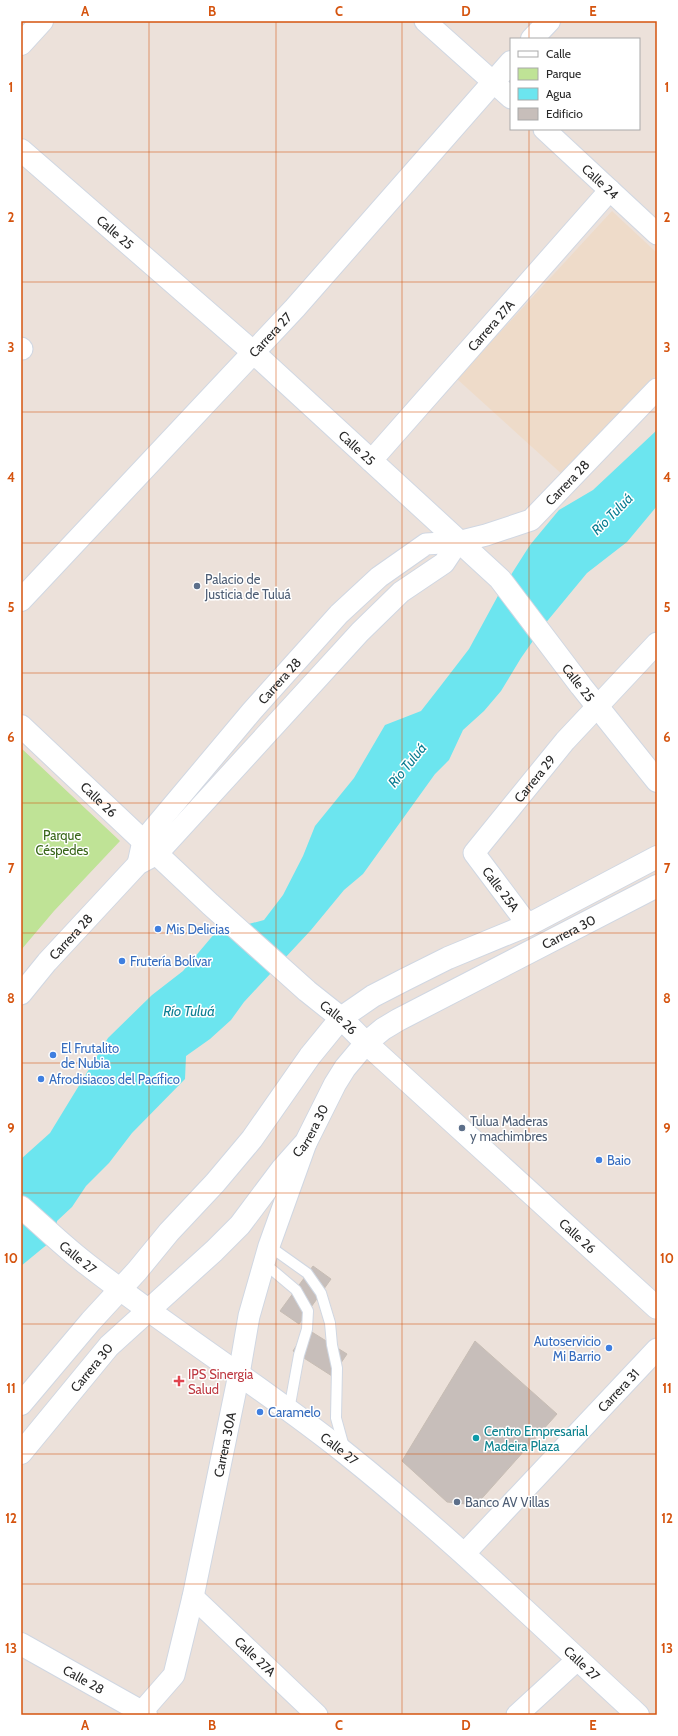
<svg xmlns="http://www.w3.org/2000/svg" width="678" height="1736" font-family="Cabin,sans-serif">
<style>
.education{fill:#eedbc9}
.green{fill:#bfe396}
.water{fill:#6ce5ef}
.building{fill:#c7beba;stroke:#c7bdb4}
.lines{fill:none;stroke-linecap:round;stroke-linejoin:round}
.lane-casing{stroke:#d0d7e2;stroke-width:12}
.street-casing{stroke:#d0d7e2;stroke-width:23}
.secondary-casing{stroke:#d0d7e2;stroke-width:24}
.lane{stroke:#fff;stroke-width:10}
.street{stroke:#fff;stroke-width:21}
.secondary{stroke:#fff;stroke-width:22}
.grid{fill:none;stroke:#d5540f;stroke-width:1;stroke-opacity:0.55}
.service-dot{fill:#5c6f8a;stroke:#fff;stroke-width:1.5}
.shop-dot{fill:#3f7fe0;stroke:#fff;stroke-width:1.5}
.health-dot{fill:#e0444e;stroke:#fff;stroke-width:1.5}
.culture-dot{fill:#0f9aa8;stroke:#fff;stroke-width:1.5}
.labels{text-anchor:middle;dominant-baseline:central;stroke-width:3;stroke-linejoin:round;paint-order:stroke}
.street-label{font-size:13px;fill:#292929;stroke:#fff}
.service-label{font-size:13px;fill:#4e5e75;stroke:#fff;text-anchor:start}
.park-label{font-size:13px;fill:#386619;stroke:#fff}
.shop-label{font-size:13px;fill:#366cbe;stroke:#fff;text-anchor:start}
.health-label{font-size:13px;fill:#be3a42;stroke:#fff;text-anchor:start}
.culture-label{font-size:13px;fill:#0d838f;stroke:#fff;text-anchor:start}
.water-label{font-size:14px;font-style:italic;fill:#0c7e93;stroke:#fff}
.neatline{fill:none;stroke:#d5540f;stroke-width:1.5}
.grid-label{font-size:13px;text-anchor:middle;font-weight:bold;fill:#d5540f}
</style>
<rect width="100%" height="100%" fill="#ece1da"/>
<path class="education" d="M612,211L657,253V374L564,476L457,379Z"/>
<path class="green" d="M21,748L120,841L54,911L21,950Z"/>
<path class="water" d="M657,430V506L627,542L587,573L544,625L521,658L501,691L484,711L463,730L449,760L435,774L363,874L344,890L311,930L244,1002L231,1020L210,1039L186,1056L185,1079L132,1133L109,1163L86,1186L72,1207L57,1221L55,1238L21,1266V1159L50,1133L108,1038L152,995L183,971L215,933L264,920L283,895L303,856L315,826L354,778L385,725L421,711L439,688L469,649L500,592L530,545L559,510L593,490Z"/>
<g class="building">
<path d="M313,1266L331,1279L299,1324L280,1311Z"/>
<path d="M307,1329L347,1354L332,1376L293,1351Z"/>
<path d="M475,1341L557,1414L476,1505L447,1502L402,1461Z"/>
</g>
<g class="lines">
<defs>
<g id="lane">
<path d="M269,1246L307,1273L321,1293L330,1323L332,1345L337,1368L336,1418L344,1447"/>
<path d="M264,1263L296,1290L308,1311L307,1329L299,1355L289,1410"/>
</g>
<g id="street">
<path d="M425,21L511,98"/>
<path id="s1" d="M544,129L657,234"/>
<path d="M21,348L22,349"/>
<path id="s2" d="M371,461L610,190"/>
<path id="s3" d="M138,864L143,841L252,711L339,614L379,577L426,544L458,542L486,535L531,520L657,389"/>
<path id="s4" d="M528,925L474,853L565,741L657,643"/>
<path id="s5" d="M21,994L47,962L138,864L157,854L360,632L401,592L444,563L458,542"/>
<path id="s6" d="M464,1554L657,1349"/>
<path id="s7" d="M193,1597L317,1715"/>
<path id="s8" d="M139,1715L174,1675L193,1597L239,1374L249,1316L269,1246L306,1143"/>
<path d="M517,1715L578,1659"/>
</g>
<g id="secondary">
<path d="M532,39L549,21"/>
<path d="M21,44L42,21"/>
<path id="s9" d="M21,150L253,352L500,579L581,686L657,781"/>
<path id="s10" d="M21,600L295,308L511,62"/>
<path id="s11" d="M21,726L210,904L307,991L341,1018L366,1043L657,1308"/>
<path id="s12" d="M21,1207C43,1226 64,1247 88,1265C171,1330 261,1386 344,1452C447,1534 541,1626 638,1715"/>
<path d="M21,1404L91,1321L137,1271L169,1232L215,1183L252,1139L310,1056L341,1018L373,996L406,979L448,958L528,925L657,857"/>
<path id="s13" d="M21,1453L109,1346L214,1251L240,1225L282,1169L306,1142L335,1084L345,1068L366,1043L383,1029L398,1020L657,886"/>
<path id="s14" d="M21,1644L142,1712L146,1715"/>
</g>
</defs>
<use href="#lane" class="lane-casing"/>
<use href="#street" class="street-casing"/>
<use href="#secondary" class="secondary-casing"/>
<use href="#lane" class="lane"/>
<use href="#street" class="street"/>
<use href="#secondary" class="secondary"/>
</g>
<path class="grid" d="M149,21V1715M276,21V1715M402,21V1715M529,21V39M529,129V1715M21,152H657M21,282H657M21,412H657M21,543H657M21,673H657M21,803H657M21,933H657M21,1063H657M21,1193H657M21,1324H657M21,1454H657M21,1584H657"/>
<g class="service-dot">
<circle cx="197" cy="586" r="4"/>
<circle cx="462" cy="1128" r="4"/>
<circle cx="457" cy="1502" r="4"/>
</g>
<g class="shop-dot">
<circle cx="158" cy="929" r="4"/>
<circle cx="122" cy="961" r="4"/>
<circle cx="53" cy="1055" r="4"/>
<circle cx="41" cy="1079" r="4"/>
<circle cx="599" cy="1160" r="4"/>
<circle cx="609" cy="1348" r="4"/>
<circle cx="260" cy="1412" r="4"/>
</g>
<path class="health-dot" d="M177 1375h4v4h4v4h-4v4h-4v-4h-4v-4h4z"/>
<circle class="culture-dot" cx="476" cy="1438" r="4"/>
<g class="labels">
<g class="street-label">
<text stroke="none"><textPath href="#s1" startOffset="77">Calle 24</textPath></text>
<text stroke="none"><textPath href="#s9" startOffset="125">Calle 25</textPath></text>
<text stroke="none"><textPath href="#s2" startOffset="181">Carrera 27A</textPath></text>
<text stroke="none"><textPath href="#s10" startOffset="364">Carrera 27</textPath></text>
<text stroke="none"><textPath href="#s9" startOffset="449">Calle 25</textPath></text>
<text stroke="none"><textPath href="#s3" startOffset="596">Carrera 28</textPath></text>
<text stroke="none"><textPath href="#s3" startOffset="234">Carrera 28</textPath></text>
<text stroke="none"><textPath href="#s9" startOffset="773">Calle 25</textPath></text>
<text stroke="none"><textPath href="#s4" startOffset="186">Carrera 29</textPath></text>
<text stroke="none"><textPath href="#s11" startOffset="107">Calle 26</textPath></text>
<text transform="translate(501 889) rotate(53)">Calle 25A</text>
<text stroke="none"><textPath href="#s13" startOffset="771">Carrera 30</textPath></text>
<text stroke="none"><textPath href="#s5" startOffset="76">Carrera 28</textPath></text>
<text stroke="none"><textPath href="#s11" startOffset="431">Calle 26</textPath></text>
<text stroke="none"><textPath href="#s13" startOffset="435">Carrera 30</textPath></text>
<text stroke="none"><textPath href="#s11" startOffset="755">Calle 26</textPath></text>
<text stroke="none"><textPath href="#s12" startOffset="76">Calle 27</textPath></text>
<text stroke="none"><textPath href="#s13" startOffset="111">Carrera 30</textPath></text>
<text stroke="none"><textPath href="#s6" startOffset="225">Carrera 31</textPath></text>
<text stroke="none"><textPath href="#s8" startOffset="289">Carrera 30A</textPath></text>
<text stroke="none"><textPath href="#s12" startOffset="400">Calle 27</textPath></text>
<text stroke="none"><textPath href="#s7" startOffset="86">Calle 27A</textPath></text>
<text stroke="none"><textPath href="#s12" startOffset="724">Calle 27</textPath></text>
<text stroke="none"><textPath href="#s14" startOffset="72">Calle 28</textPath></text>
</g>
<g class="service-label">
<text x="205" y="579">Palacio de<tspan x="205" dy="15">Justicia de Tuluá</tspan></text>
<text x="470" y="1121">Tulua Maderas<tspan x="470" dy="15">y machimbres</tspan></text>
<text x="465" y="1502">Banco AV Villas</text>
</g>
<g class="park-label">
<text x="62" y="835">Parque<tspan x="62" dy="15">Céspedes</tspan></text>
</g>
<g class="shop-label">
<text x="166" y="929">Mis Delicias</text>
<text x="130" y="961">Frutería Bolívar</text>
<text x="61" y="1048">El Frutalito<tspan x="61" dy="15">de Nubia</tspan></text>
<text x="49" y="1079">Afrodisiacos del Pacífico</text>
<text x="607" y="1160">Baio</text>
<text x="601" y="1341" text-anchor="end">Autoservicio<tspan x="601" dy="15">Mi Barrio</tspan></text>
<text x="268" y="1412">Caramelo</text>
</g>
<g class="health-label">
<text x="188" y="1374">IPS Sinergia<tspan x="188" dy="15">Salud</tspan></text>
</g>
<g class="culture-label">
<text x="484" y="1431">Centro Empresarial<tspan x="484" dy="15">Madeira Plaza</tspan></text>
</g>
<g class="water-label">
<text transform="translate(612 514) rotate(-45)">Río Tuluá</text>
<text transform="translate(407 765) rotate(-51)">Río Tuluá</text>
<text x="189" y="1011">Río Tuluá</text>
</g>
</g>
<rect width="678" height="1736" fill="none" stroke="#ffffff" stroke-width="44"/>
<rect x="510" y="38" width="130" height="92" fill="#ffffff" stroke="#a9a9a9"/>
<rect x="518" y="51" width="20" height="6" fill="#ffffff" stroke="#a9a9a9"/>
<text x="546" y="58" font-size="12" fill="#292929">Calle</text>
<rect x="518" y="68" width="20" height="12" fill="#bfe396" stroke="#a9a9a9"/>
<text x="546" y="78" font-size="12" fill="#292929">Parque</text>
<rect x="518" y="88" width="20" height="12" fill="#6ce5ef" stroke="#a9a9a9"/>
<text x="546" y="98" font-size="12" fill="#292929">Agua</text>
<rect x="518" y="108" width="20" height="12" fill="#c7beba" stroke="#a9a9a9"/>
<text x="546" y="118" font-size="12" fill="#292929">Edificio</text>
<rect x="22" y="22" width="634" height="1692" class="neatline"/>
<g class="grid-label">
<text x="85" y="16">A</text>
<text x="212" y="16">B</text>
<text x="339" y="16">C</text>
<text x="466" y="16">D</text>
<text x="593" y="16">E</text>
<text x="11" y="92">1</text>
<text x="667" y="92">1</text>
<text x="11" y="222">2</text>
<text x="667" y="222">2</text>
<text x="11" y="352">3</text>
<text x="667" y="352">3</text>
<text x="11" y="482">4</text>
<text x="667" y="482">4</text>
<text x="11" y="612">5</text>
<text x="667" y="612">5</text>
<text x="11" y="742">6</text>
<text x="667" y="742">6</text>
<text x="11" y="873">7</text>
<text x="667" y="873">7</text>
<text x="11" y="1003">8</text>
<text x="667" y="1003">8</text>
<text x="11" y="1133">9</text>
<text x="667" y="1133">9</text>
<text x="11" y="1263">10</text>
<text x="667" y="1263">10</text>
<text x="11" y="1393">11</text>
<text x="667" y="1393">11</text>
<text x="11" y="1523">12</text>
<text x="667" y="1523">12</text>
<text x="11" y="1653">13</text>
<text x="667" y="1653">13</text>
<text x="85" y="1730">A</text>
<text x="212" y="1730">B</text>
<text x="339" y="1730">C</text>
<text x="466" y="1730">D</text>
<text x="593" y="1730">E</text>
</g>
</svg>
